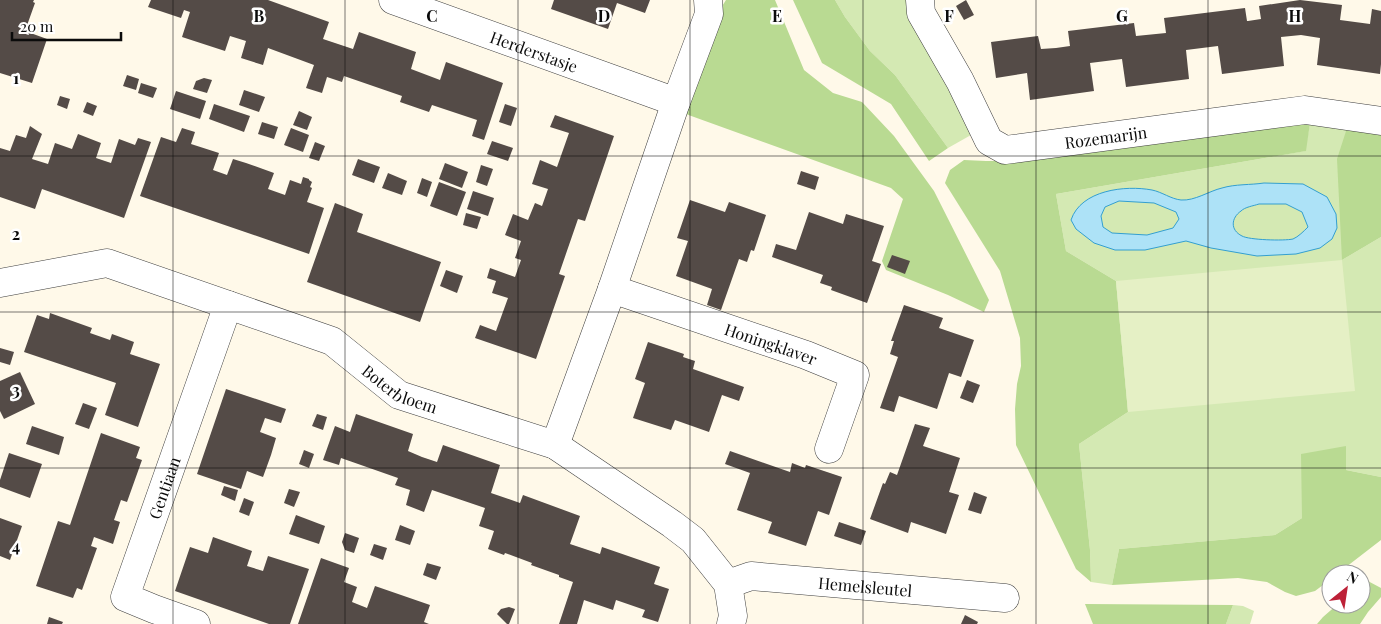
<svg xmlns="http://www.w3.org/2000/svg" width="1381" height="624" font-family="'Playfair Display',serif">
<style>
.green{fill:#d4e9b3}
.forest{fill:#b9da92}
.pitch{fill:#e5f0c5}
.water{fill:#ade2f7;stroke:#339fd0;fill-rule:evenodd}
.building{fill:#544b47}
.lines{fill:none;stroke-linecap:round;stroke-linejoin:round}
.street-casing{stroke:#3e3e3e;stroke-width:29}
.street{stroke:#fff;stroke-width:28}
.grid{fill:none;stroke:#0b0b0b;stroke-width:1;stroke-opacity:0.55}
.labels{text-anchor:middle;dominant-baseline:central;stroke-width:5;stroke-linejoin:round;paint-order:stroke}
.street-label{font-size:16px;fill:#0b0b0b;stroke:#fff}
.grid-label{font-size:16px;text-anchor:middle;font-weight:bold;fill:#0b0b0b;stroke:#fff;stroke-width:5;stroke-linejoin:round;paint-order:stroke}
</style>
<rect width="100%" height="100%" fill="#fff9e9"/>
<g class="green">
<path d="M835,0H908L971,135L948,148L895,75L870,51L845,17Z"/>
<path d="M1310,123L1348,125L1342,260L1381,237V477L1346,470V446L1302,518L1275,535L1119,549L1112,585L1091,582L1090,550L1079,444L1128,412L1116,281L1066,251L1056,194L1305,151Z"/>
<path d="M1233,605L1243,606L1254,611L1250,624H1226Z"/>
</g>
<g class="forest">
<path d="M726,0H775L804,70L833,93L862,102L894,136L934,191L989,300L984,312L948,295L886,270L882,261L903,199L891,188L683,113L719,11Z"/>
<path d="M793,0H835L845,17L870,51L895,75L948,148L929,161L891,104L822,63Z"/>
<path d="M1310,123L1306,151L1056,194L1066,251L1116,281L1128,412L1079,444L1090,550L1091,582L1076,569L1016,445L1015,409L1017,384L1021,366L1020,338L1000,271L945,183L950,170L964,160L986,161H1012Z"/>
<path d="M1348,125L1381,130V237L1342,260L1337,159Z"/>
<path d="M1346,446V470L1381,477V540L1337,574H1331V579L1315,591L1296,596L1285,592L1267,582L1238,578L1112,585L1119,549L1275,535L1302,518L1301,454Z"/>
<path d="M1366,580L1381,588V597L1368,612L1360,624H1317L1323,617L1338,604H1361V584Z"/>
<path d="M1085,604L1233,605L1226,624H1093Z"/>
</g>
<path class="pitch" d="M1342,260L1355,391L1128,412L1116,281Z"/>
<path class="water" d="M1264,183L1303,184L1327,197L1336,214L1337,228L1332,239L1320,248L1296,254L1257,256L1211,248L1186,241L1145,250H1115L1094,243L1076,229L1071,220C1081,190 1125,185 1152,190C1162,192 1171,199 1181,200C1195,201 1209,191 1222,188C1235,184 1251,185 1264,183ZM1119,201L1154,203L1176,212L1179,219L1173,228L1147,235L1112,233L1103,227L1101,216L1105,207ZM1259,204H1286L1302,212L1308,227C1304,231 1298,237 1293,239C1284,241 1249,240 1242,236C1230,230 1231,218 1241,211C1245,207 1253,206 1259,204Z"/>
<g class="building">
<path d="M0,0H34L33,2L35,3L25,31L47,39L32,83L0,73Z"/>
<path d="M151,0H268L329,22L323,39L353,49L359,32L416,52L411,69L440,80L446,62L503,83L484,140L472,136L477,120L432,105L429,112L400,102L402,96L344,76L342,82L327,77L322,93L306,88L314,65L268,48L263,65L241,58L246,41L230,36L225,51L182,37L190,12L184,10L181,18L148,7Z"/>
<path d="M554,0H650L645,13L617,3L608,29L551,9Z"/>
<path d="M966,0L974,15L964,20L956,6Z"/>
<path d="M1300,0L1342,5L1340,20L1370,24L1372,9L1381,11V64L1380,74L1317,65L1320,38L1301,35L1281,37L1284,66L1222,74L1218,46L1186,50L1189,79L1126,87L1122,59L1090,63L1094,91L1030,100L1027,73L996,78L991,42L1038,36L1041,49L1056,48L1070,46L1068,31L1134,23L1136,36L1166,33L1164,18L1245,8L1247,21H1248L1261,19L1259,6Z"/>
<path d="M127,75L139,79L136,90L123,86Z"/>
<path d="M204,78L212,80L207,93L193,89L196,81Z"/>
<path d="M141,83L157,88L153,98L138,93Z"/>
<path d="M244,90L265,97L259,112L239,105Z"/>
<path d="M176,91L206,101L200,119L170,109Z"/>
<path d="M60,96L70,99L67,109L57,105Z"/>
<path d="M87,102L97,106L93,116L83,112Z"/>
<path d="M214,104L250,116L244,132L209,119Z"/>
<path d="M505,104L517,108L511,126L499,122Z"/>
<path d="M299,111L312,117L307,130L293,125Z"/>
<path d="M555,115L614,136L585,221L578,219L559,274L565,276L536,359L475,338L480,325L496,331L508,298L492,293L496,281L487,278L490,268L515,277L521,260L515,258L521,241L505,235L513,214L528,220L535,203L542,206L548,189L532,184L540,160L557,167L569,133L550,127Z"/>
<path d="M262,122L278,127L274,139L258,134Z"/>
<path d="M30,126L42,134L32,159L48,164L55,143L72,149L78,134L101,143L96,158L111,163L119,139L135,145L138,138L151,142L124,218L42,189L35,209L0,197V148L10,151L16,135L26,138Z"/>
<path d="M182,128L195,132L191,144L219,153L213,170L227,175L233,159L246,163L274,173L268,189L285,195L290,180L301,184L303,177L309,179V180L312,182L310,187L312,188L307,202L324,208L309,254L140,196L161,137L176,142Z"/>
<path d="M291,128L309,135L303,152L284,145Z"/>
<path d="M492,141L513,148L508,161L487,154Z"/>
<path d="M315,142L325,146L319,161L309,158Z"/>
<path d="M358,159L380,167L374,183L352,175Z"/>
<path d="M445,163L468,172L462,188L439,179Z"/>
<path d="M481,165L493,169L487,186L476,182Z"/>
<path d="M801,171L819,177L815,190L797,184Z"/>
<path d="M388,173L407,181L402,195L382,188Z"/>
<path d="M422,178L432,182L427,197L417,193Z"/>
<path d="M439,182L466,192L457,216L430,206Z"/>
<path d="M473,191L494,198L488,216L467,209Z"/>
<path d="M690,200L725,212L729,202L766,215L754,251L751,250L747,262L739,259L721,310L707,305L712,289L676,276L688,241L677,238Z"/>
<path d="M335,203L363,214L357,232L441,262L420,322L307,282Z"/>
<path d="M809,212L843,224L846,214L884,226L872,261L881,264L867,303L831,290L832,287L820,283L823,275L772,257L776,244L796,250Z"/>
<path d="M466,213L481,217L477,229L463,225Z"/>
<path d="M892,255L910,261L905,274L887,267Z"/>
<path d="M446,270L463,276L457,293L440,286Z"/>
<path d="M904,305L943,318L939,328L974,340L961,377L949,373L937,409L899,396L894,412L880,408L898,357L890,354L894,341H891Z"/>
<path d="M50,313L92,328L90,333L110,340L112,334L134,342L130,354L160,364L138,427L105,415L116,383L24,352L37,315L49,319Z"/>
<path d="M648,342L684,354L683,357L695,361L693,369L744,387L739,401L722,395L709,432L675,420L671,430L633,418L645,383L635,379Z"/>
<path d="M0,348L14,352L10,365L0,362Z"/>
<path d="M20,372L35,404L4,419L0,411V381Z"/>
<path d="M967,380L980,385L973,403L960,398Z"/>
<path d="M226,389L286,409L281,423L265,418L260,432L276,438L271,455L263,477L247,471L241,489L197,474Z"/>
<path d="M83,403L97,408L89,429L75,424Z"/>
<path d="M317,414L327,417L323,430L312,426Z"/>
<path d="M356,414L413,434L408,451L422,457L437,462L443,445L500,465L491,493L520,503L523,495L580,516L570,544L600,554L602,547L660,567L654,584L669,589L658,622L642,617L645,610L616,600L613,610L584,600L577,624H559L573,582L559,577V575L531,565L532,563L505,553L504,555L488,549L494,531L479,526L485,508L432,490L424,512L406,505L410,490L395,485L398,478L341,458L339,465L323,460L335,426L350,432Z"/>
<path d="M915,424L930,428L923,446L960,458L949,492L959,495L946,534L911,522L908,533L870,519L883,483L885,484L890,472L897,475Z"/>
<path d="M32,426L64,437L59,455L26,444Z"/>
<path d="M101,433L140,447L136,458L142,460L127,502L121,500L114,520L120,522L113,544L94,537L91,546L97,548L82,590L77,588L73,598L36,586L58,521L70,525Z"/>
<path d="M304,450L314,454L309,468L299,464Z"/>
<path d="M730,451L790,472L792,463L805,468L806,465L842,477L829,515L818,511L806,546L768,533L772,522L737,510L750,473L725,464Z"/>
<path d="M9,453L42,464L30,498L0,487V480Z"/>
<path d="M224,486L238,490L235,501L221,495Z"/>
<path d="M289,489L300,492L294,507L284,503Z"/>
<path d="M974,492L987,497L981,514L968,510Z"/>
<path d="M244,498L254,502L249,516L239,512Z"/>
<path d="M296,515L325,526L319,544L289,534Z"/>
<path d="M0,518L22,526L10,560L0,556Z"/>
<path d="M839,522L866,531L861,545L834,536Z"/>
<path d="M400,525L415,531L410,545L395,540Z"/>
<path d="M345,533L359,538L354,553L345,550L342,542Z"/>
<path d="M213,537L252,551L247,566L263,571L268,556L309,569L290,624H269L175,591L190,547L208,553Z"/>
<path d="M374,544L387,548L383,560L370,555Z"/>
<path d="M321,558L349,568L344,582L357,587L352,602L367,608L375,586L430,605L424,622L429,624H298Z"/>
<path d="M427,563L441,567L436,580L423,575Z"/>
<path d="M509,607L515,609L509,624H507L497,614L501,609Z"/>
<path d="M965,615L978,622L977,624H961Z"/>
<path d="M49,617L63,622L62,624H47Z"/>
</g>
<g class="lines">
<defs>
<g id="street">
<path id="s1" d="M393,0L676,102"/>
<path id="s2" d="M920,0L921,13L960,81L989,141L1005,150L1305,110L1381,121"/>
<path id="s3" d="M0,283L107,263L332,341L399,395L555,445L672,524L693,540L728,584L733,616L731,624"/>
<path id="s4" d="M612,289L806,355L855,375L829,449"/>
<path d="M555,445L612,289L676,102L709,14L708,0"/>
<path id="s5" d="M728,584L751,576L1005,598"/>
<path id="s6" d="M196,624L154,609L125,597L228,305"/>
</g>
</defs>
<use href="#street" class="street-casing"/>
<use href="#street" class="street"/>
</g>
<path class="grid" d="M173,0V624M345,0V624M518,0V624M690,0V624M863,0V624M1036,0V624M1208,0V624M0,156H1381M0,312H1381M0,468H1381"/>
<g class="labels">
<g class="street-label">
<text stroke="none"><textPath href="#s1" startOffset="150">Herderstasje</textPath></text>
<text stroke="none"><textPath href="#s2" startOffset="278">Rozemarijn</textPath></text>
<text stroke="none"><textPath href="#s4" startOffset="168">Honingklaver</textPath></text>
<text stroke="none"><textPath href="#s3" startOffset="431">Boterbloem</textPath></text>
<text stroke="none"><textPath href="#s6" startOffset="192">Gentiaan</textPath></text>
<text stroke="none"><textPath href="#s5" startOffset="139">Hemelsleutel</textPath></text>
</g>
</g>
<g class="grid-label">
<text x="259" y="22">B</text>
<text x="432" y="22">C</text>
<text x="604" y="22">D</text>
<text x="777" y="22">E</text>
<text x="949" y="22">F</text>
<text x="1122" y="22">G</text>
<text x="1295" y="22">H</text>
<text x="16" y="84">1</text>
<text x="16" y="240">2</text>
<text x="16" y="396">3</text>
<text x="16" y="552">4</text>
</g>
<g transform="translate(1346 589) rotate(30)"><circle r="24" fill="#ffffff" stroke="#9d9d9d"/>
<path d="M0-4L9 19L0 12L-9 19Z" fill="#bd2137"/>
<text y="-8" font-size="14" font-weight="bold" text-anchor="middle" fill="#0b0b0b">N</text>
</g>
<path d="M12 32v8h109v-8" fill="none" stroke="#0b0b0b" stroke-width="2.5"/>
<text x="20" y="32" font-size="15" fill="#0b0b0b" stroke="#ffffff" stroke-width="4" paint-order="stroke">20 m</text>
</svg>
